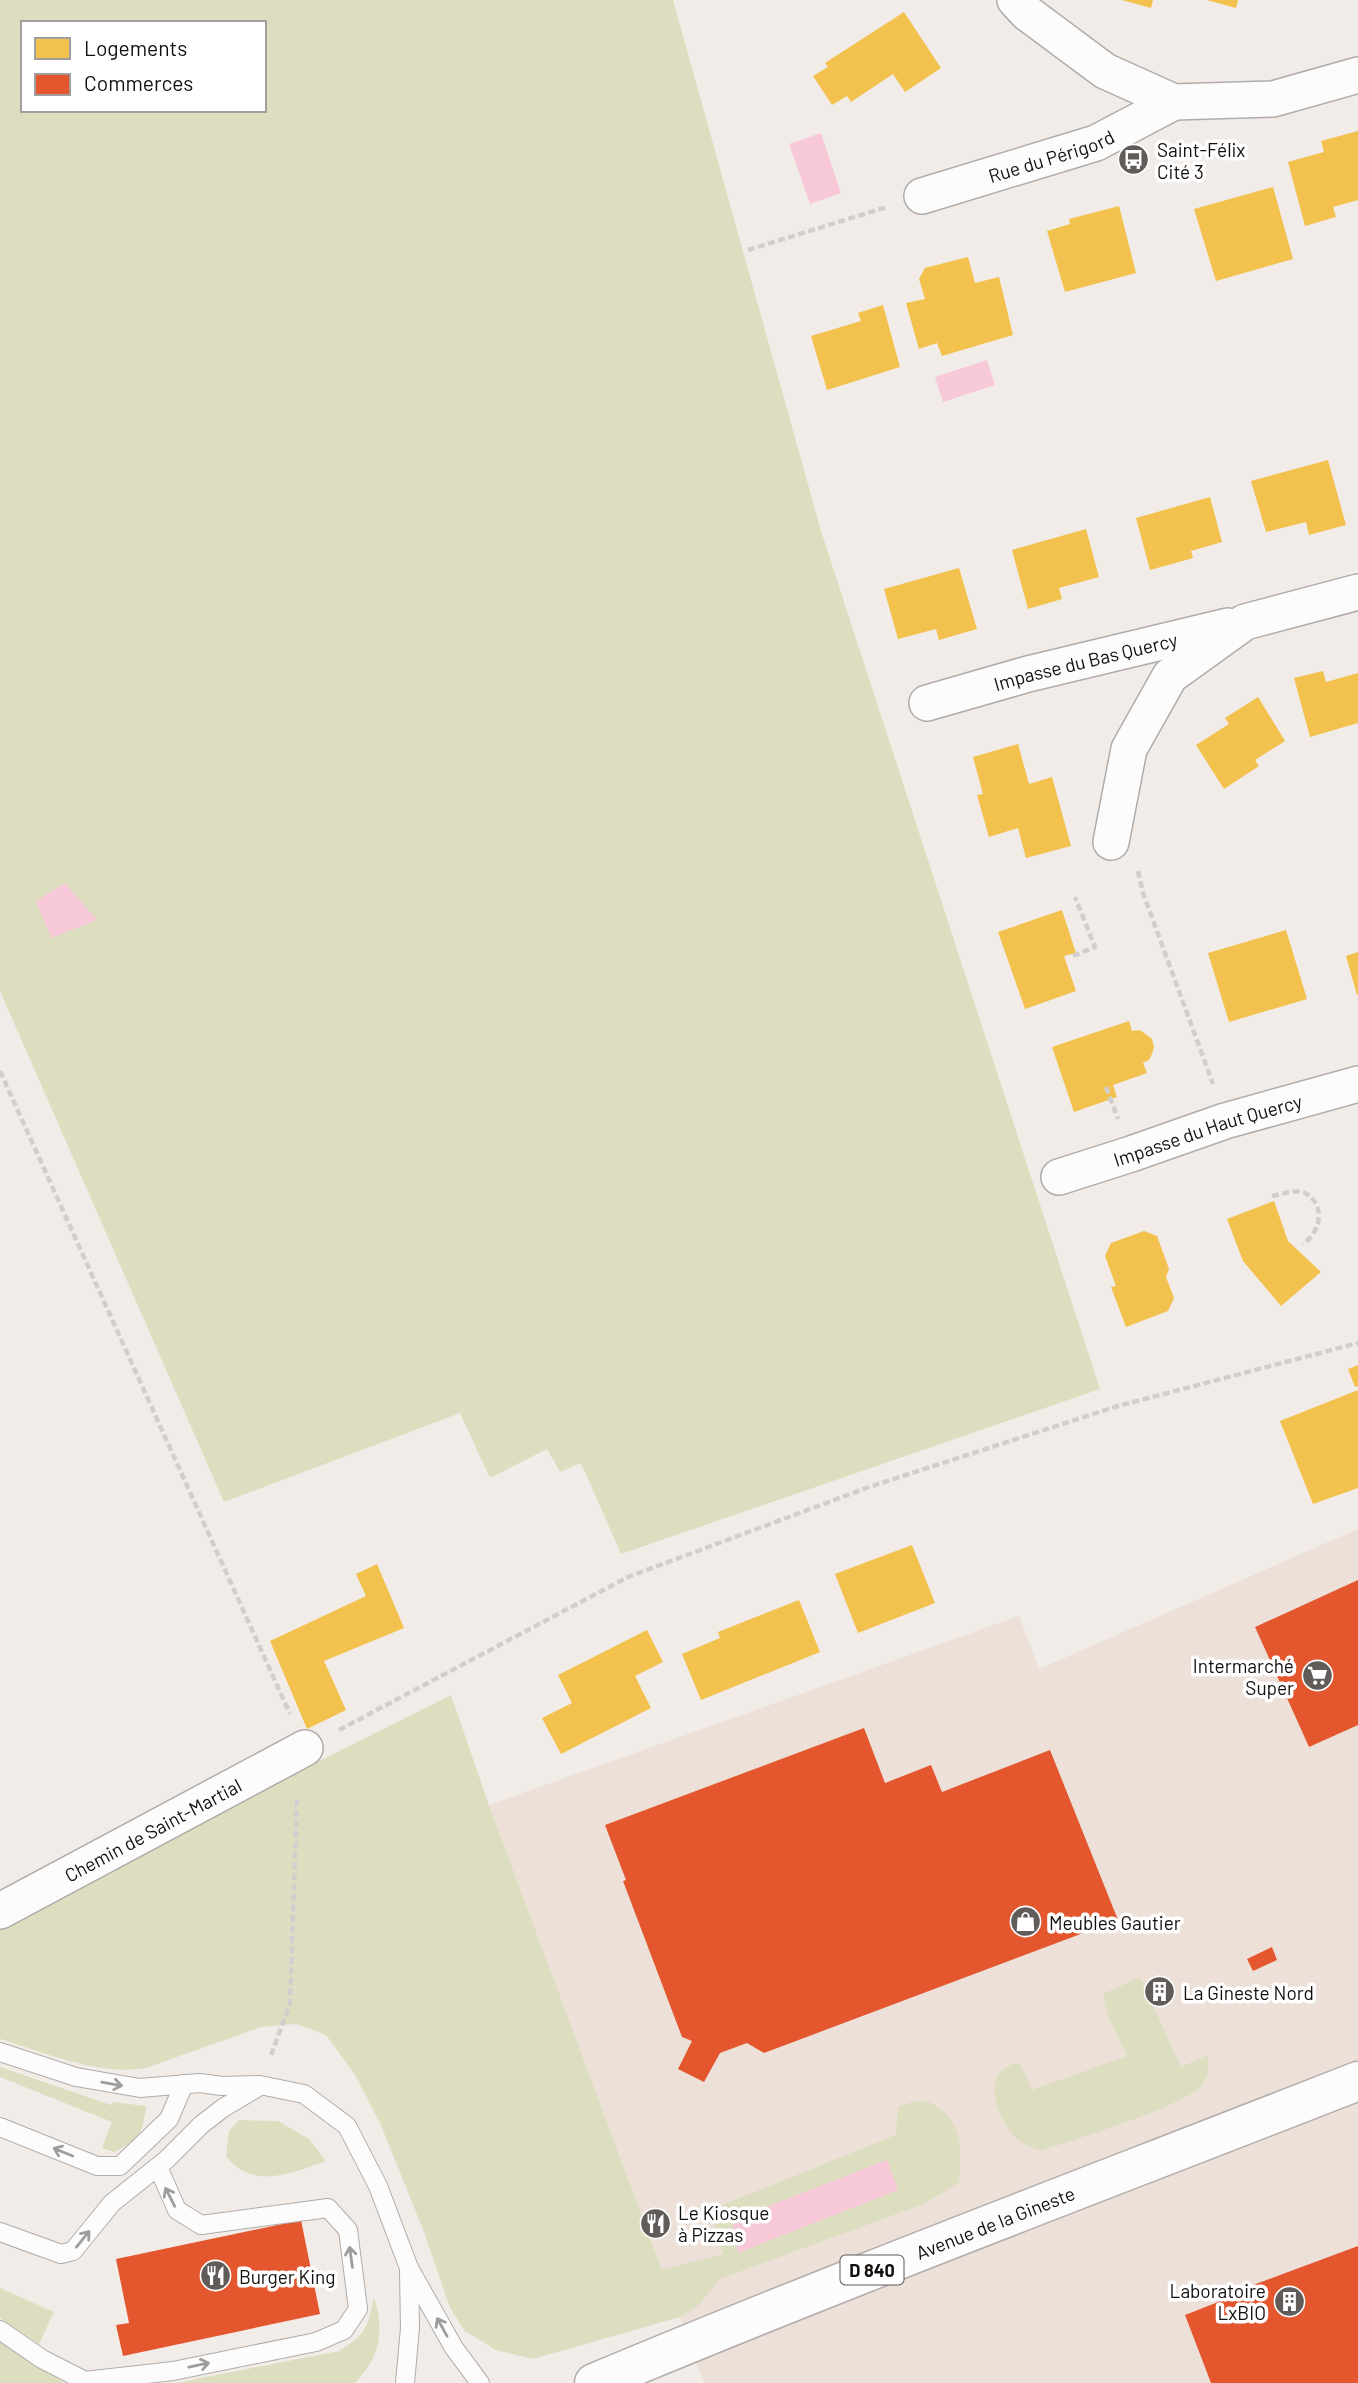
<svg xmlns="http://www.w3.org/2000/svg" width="1358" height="2383" font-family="Barlow,sans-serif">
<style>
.built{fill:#ede0d8}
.green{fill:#dddec0;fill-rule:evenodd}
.water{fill:#f7c9d8}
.homes{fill:#f2c14e}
.shops{fill:#e4572e}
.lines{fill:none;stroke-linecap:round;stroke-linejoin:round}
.service-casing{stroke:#b1aca9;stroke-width:20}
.minor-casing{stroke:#b1aca9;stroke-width:38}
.primary-casing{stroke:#b1aca9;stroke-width:41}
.path{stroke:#d1cfce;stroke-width:4.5;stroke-dasharray:7 3.5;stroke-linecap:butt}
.service{stroke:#fdfcfc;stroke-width:18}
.minor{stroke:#fdfcfc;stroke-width:35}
.primary{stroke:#fdfcfc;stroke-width:38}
.oneway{stroke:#9f9d9c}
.labels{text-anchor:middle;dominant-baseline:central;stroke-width:7;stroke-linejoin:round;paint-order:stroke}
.shield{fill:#fff;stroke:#5a5756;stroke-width:2}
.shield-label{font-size:18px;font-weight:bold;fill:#130f0d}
.poi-label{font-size:19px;fill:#130f0d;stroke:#fff;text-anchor:start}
.street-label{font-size:19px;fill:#130f0d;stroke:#fff}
</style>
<rect width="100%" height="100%" fill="#f2ece8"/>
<path class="built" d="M1358,1529V2383H704L489,1805L1019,1616L1039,1669Z"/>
<g class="green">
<path d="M0,0H673L821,531L1100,1389L621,1554L581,1463L560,1472L547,1449L490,1478L460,1413L224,1502L0,991ZM23,23H264V110H23Z"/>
<path d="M451,1695L489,1805L662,2270L723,2254L710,2210L896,2135L898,2107C914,2101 925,2097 939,2108C965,2127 961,2154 959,2183L921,2205L720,2279L698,2306L680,2317L533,2359L496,2350L465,2331L450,2308L424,2232L380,2123L355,2075L326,2035L296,2024L261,2027L146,2068C97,2076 47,2053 0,2039V1921Z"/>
<path d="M1140,1977L1181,2067L1208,2055C1209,2067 1209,2075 1202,2085C1188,2105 1070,2141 1041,2151C1033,2148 1022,2144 1016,2138C996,2118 978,2068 1020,2063L1032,2090L1127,2056L1108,2016L1103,1994Z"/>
<path d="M0,2067L111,2105L113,2102L146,2106C143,2133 139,2140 114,2152L102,2148L112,2122L0,2077Z"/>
<path d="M239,2120L278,2121L309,2139L326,2161C292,2173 252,2191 226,2156L229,2131Z"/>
<path d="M0,2288L54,2312L39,2344L0,2318Z"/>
<path d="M374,2297C385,2332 380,2357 355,2383H176L339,2351C367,2334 367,2328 374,2297Z"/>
<path d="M0,2341L3,2342L64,2383H0Z"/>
</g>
<g class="water">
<path d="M821,133L841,193L810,204L789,144Z"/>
<path d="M987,360L995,385L943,402L935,377Z"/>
<path d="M65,883L97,920L51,938L36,901Z"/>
<path d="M887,2160L898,2190L738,2253L732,2220Z"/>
</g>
<g class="homes">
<path d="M1122,0H1153L1151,8Z"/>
<path d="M1207,0H1238L1236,8Z"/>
<path d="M904,12L941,68L905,92L893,74L851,102L847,96L832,105L813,76L828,67L825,63Z"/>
<path d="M1358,131V200L1333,207L1336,217L1305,226L1288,162L1324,152L1321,141Z"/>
<path d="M1273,187L1293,259L1216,281L1194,209Z"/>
<path d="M1119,206L1136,273L1065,292L1047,231L1070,224L1069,219Z"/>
<path d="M968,257L975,283L999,277L1013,335L942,356L937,343L919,349L906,303L925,299L919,279L925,268Z"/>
<path d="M883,305L900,367L827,390L811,336L861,321L858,313Z"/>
<path d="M1328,460L1346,525L1309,535L1306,522L1266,532L1251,481Z"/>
<path d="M1210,497L1222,542L1191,551L1193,558L1150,570L1136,518Z"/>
<path d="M1086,529L1099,577L1059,588L1062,599L1028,609L1012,550Z"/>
<path d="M959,568L977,629L939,640L936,629L898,639L884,589Z"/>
<path d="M1323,671L1326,682L1358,673V723L1310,737L1294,678Z"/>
<path d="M1258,697L1285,741L1255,760L1259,766L1224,789L1196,745L1229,724L1225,718Z"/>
<path d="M1018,744L1029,784L1052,777L1071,846L1026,858L1018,828L989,837L977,795L983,794L973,757Z"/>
<path d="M1062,910L1076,953L1064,956L1076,991L1025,1009L998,932Z"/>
<path d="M1286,930L1307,999L1229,1022L1208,953Z"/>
<path d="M1358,952V995H1357L1346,956Z"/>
<path d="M1129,1021L1132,1031L1140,1030L1152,1039L1154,1047L1152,1054L1149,1060L1143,1063L1147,1073L1113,1085L1117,1097L1074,1112L1052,1047Z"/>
<path d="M1274,1201L1288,1241L1321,1272L1281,1306L1243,1261L1227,1219Z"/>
<path d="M1144,1231L1157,1236L1169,1269L1166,1277L1174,1298L1168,1311L1126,1327L1111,1287L1116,1286L1105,1256L1111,1243Z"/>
<path d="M1358,1365V1386L1355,1387L1348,1369Z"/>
<path d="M1358,1390V1488L1313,1504L1280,1421Z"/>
<path d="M912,1545L935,1603L858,1633L835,1574Z"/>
<path d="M377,1564L404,1628L324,1661L346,1710L307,1729L270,1641L366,1596L356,1574Z"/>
<path d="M799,1600L820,1652L701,1700L682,1654L720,1638L718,1632Z"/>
<path d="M647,1630L663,1662L635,1676L651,1708L561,1754L542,1718L572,1703L558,1675Z"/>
</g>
<g class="shops">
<path d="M1358,1580V1725L1309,1747L1255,1627Z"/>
<path d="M864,1728L885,1783L931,1765L942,1792L1050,1750L1118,1920L764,2053L747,2043L720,2053L704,2082L678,2069L692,2041L682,2037L623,1881L626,1880L605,1825Z"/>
<path d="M1272,1947L1277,1960L1253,1971L1247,1959Z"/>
<path d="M1162,1977L1171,2001L1158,2006L1149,1983Z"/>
<path d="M301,2220L320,2314L123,2356L116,2325L129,2323L116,2259Z"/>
<path d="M1358,2246V2383H1211L1185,2315L1254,2288L1253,2285Z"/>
</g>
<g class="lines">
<defs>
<g id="service">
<path d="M0,2052L76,2077L140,2088L200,2083L222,2086L260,2085L304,2094L347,2126L378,2186L409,2268L454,2348L480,2383"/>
<path d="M0,2127L97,2166H120L169,2119L184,2084"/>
<path d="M0,2232L61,2254L73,2251L112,2203L166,2160L201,2125L223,2108L260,2086"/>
<path d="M0,2330L42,2359L85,2381L173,2371L316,2342L344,2330L358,2309L348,2230L328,2208L201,2225L177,2210L158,2167"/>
<path d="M405,2383L410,2328L409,2271"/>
</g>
<g id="minor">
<path d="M1015,0L1027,13L1105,71L1174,102L1273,99L1358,75"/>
<path id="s1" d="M922,196L1096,143L1174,102"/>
<path id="s2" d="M927,703L1028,674L1228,626"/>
<path d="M1111,842L1129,749L1170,676L1245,622L1358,592"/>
<path id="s3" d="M1059,1177L1131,1154L1225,1121L1358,1084"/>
<path id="s4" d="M0,1911L305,1748"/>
</g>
<g id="primary">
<path id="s5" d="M594,2383C847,2277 1103,2181 1358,2081"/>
</g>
</defs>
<use href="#service" class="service-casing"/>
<use href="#minor" class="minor-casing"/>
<use href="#primary" class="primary-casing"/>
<g class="path">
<path d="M748,250L887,207"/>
<path d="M1138,871L1143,893L1213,1084"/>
<path d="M1073,956L1095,947L1075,897"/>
<path d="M0,1071L290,1714"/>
<path d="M1106,1087L1118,1119"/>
<path d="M1272,1196C1282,1194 1296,1189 1305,1193C1327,1205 1320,1233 1303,1244"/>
<path d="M339,1730L628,1577L869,1487L1118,1406L1358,1343"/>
<path d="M271,2055L290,2004L297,1798"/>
</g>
<use href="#service" class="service"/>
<use href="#minor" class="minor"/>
<use href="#primary" class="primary"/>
</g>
<defs><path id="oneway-shaft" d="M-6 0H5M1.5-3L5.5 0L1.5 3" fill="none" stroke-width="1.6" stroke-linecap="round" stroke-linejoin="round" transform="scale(1.75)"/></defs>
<g class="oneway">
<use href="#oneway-shaft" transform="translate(112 2084) rotate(10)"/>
<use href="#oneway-shaft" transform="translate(63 2152) rotate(-158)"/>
<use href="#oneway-shaft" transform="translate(170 2197) rotate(-117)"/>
<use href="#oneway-shaft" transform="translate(83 2239) rotate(-51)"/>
<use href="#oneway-shaft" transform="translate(351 2257) rotate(-98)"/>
<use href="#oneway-shaft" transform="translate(442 2327) rotate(-119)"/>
<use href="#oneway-shaft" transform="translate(199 2365) rotate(-12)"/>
</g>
<defs>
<symbol id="bus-disc" viewBox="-11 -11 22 22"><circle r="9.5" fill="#615c5a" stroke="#fff"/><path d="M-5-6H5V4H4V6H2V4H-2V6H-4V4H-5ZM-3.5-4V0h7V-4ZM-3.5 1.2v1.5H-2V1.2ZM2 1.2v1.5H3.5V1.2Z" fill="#fff"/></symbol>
<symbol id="supermarket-disc" viewBox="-11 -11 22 22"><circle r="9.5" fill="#615c5a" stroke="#fff"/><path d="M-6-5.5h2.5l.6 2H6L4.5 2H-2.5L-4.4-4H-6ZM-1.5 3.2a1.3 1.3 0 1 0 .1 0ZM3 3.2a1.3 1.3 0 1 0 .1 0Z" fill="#fff"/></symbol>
<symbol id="shop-disc" viewBox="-11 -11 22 22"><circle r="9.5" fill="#615c5a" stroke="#fff"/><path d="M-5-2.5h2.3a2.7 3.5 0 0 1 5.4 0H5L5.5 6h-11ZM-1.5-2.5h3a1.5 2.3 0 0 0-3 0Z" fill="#fff"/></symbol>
<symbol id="building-disc" viewBox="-11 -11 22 22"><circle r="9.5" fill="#615c5a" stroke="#fff"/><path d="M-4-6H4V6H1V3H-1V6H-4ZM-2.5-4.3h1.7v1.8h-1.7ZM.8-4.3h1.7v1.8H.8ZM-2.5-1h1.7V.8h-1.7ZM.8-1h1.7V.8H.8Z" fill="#fff"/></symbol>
<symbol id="restaurant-disc" viewBox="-11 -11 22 22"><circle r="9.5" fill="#615c5a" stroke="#fff"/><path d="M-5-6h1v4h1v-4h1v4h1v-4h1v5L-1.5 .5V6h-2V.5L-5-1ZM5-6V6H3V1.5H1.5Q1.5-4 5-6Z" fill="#fff"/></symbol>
</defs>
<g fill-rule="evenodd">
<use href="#bus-disc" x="1116" y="142" width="35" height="35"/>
<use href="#supermarket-disc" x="1300" y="1658" width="35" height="35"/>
<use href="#shop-disc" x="1008" y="1904" width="35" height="35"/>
<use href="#building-disc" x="1142" y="1974" width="35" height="35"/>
<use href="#restaurant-disc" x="638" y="2206" width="35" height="35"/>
<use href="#restaurant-disc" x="198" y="2258" width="35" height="35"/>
<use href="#building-disc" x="1272" y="2284" width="35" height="35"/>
</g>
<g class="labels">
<rect class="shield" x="840.5" y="2255.5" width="63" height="29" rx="5"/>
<g class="shield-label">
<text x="872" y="2270">D 840</text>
</g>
<g class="poi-label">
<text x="1157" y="149">Saint-Félix<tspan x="1157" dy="22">Cité 3</tspan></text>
<text x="1294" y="1665" text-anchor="end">Intermarché<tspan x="1294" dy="22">Super</tspan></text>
<text x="1049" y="1922">Meubles Gautier</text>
<text x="1183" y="1992">La Gineste Nord</text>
<text x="678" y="2212">Le Kiosque<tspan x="678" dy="22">à Pizzas</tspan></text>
<text x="239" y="2276">Burger King</text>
<text x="1266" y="2290" text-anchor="end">Laboratoire<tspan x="1266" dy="22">LxBIO</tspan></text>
</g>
<g class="street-label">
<text stroke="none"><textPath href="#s1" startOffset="135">Rue du Périgord</textPath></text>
<text stroke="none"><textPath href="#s2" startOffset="164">Impasse du Bas Quercy</textPath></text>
<text stroke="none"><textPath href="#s3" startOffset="156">Impasse du Haut Quercy</textPath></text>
<text stroke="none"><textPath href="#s4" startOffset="173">Chemin de Saint-Martial</textPath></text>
<text stroke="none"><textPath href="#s5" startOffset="432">Avenue de la Gineste</textPath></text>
</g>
</g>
<rect x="21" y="21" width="245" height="91" fill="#ffffff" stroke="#a19f9e" stroke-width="2"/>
<rect x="35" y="38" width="35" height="21" fill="#f2c14e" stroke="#a19f9e" stroke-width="2"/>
<text x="84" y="56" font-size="21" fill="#130f0d">Logements</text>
<rect x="35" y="74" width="35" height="21" fill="#e4572e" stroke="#a19f9e" stroke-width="2"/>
<text x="84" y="91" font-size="21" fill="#130f0d">Commerces</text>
</svg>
